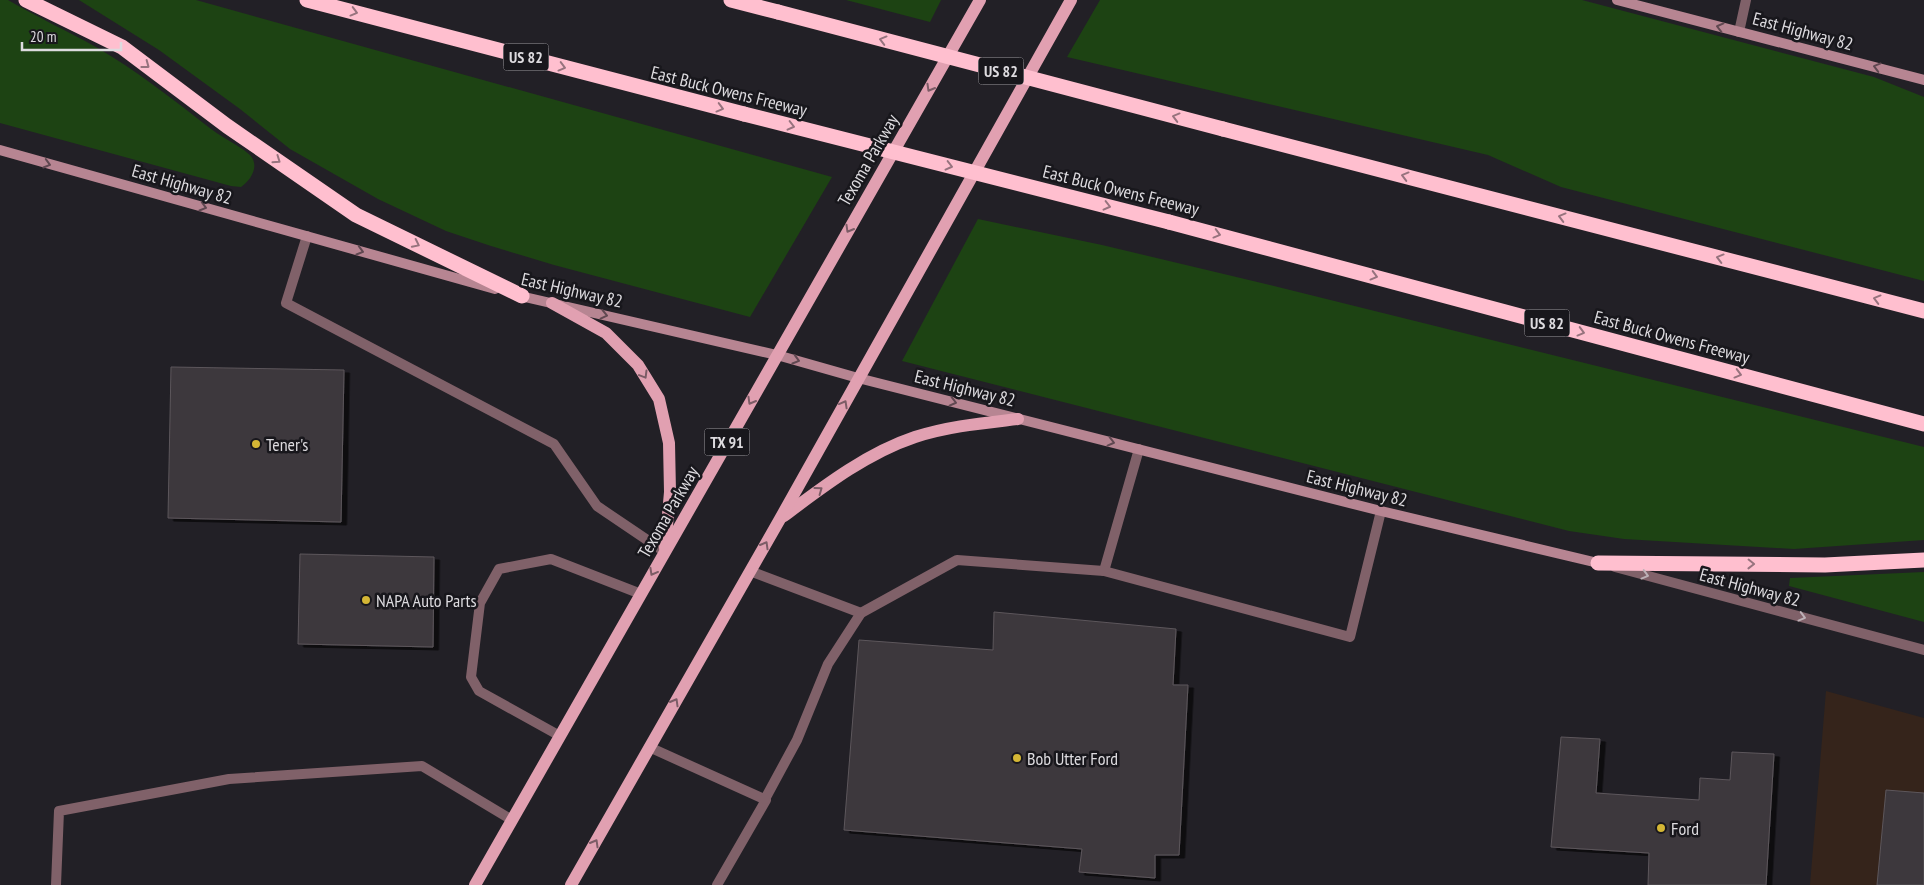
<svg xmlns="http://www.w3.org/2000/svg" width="1924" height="885" font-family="'PT Sans Narrow',sans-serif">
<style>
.industrial{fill:#35241b}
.green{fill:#1d4313}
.building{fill:#3d373c;stroke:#5d575c;filter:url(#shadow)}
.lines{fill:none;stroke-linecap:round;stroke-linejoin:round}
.service{stroke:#806169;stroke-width:10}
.tertiary{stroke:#806169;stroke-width:10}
.secondary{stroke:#b78592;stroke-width:10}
.primary{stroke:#e1a0b1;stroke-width:12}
.motorway{stroke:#ffbfcf;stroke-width:15}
.motorway-bridge{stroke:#ffbfcf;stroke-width:15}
.oneway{stroke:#97737e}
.oneway2{stroke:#604851}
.oneway3{stroke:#7c5c66}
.oneway4{stroke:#bcb0b6}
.poi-dot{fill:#d4b635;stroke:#18171c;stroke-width:2}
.labels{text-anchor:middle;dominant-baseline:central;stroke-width:5;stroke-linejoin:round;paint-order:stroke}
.shield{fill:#18171c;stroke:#a2a0a4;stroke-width:1}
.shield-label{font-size:16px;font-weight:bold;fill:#dddbdf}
.street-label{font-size:18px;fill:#dddbdf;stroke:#18171c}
.poi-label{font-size:18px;fill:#dddbdf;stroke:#18171c;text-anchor:start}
</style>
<defs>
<filter id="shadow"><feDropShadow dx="5.5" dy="3" stdDeviation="0" flood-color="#0009"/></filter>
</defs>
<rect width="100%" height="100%" fill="#222026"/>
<path class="industrial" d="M1826,691L1924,718V885H1810Z"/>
<g class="green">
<path d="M0,0H8C37,17 67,31 96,47C137,71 174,100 211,129C220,136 243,148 250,155C260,166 251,180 241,187L231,186L0,123Z"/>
<path d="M79,0H196L832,177L750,317L554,265L491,246L446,231L378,199L290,149L240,109L159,50Z"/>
<path d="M846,0H941L930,22Z"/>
<path d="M1100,0H1582L1874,77L1924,97V281L1561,187L1488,155L1067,57Z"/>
<path d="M978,219L1102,245L1274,286L1924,447V540L1794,549L1624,539L1569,531L902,361Z"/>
<path d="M1924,572V622L1789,586L1790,578Z"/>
</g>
<g class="building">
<path d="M171,367L344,370L341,522L168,518Z"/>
<path d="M300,554L434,557L433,647L298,644Z"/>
<path d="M994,612L1176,629L1173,685H1188L1179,855H1155V878L1079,872L1082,849L844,830L859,640L993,650Z"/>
<path d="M1561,737L1600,739L1596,793L1699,800L1700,778L1730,780L1732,752L1774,754L1766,885H1648L1649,853L1551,847Z"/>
<path d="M1886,790L1924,793V885H1877Z"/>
</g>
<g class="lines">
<g class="service">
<path d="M1739,32L1746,0"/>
<path d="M307,236L286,303L554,444L597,506L665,552"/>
<path d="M750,571L861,613"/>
<path d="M1104,571L1139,449"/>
<path d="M560,736L479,691L471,677L480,603L499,569L551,559L641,594"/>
<path d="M649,747L766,800L717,885"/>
<path d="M765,799L797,740L828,664L861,613L957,560L1104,571L1350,637L1381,511"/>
<path d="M56,885L59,811L229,779L422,766L512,820"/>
</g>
<path class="tertiary" d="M1615,567L1924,650"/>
<g class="secondary">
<path d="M1617,0L1924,80"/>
<path d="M0,150L495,289"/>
<path d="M516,295L777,355L858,378L1381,511L1598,563"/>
</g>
<g class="primary">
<path d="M552,303L606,333L638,365L659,399L669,443L670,492L665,548"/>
<path d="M784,516C824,486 867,453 915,437C949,426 984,423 1018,419"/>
<path d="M475,885L980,0"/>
<path d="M571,885L780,519L1071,0"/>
</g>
<g class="motorway">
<path d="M26,0L122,47L227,126L356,215L522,296"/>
<path d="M307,0L744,114"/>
<path d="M731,0L778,12"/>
<path d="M1223,129L1924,311"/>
<path d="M1169,222L1924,424"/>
<path d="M1598,563L1825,565L1924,560"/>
</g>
<g class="motorway-bridge">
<path d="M778,12L1223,129"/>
<path d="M744,114L1169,222"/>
</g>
</g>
<defs><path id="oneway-chevron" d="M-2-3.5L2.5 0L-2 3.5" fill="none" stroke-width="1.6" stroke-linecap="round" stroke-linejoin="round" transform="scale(1.25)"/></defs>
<g class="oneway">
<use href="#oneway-chevron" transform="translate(354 12) rotate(15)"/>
<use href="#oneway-chevron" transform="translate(883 40) rotate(-165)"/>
<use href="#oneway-chevron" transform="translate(146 65) rotate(37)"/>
<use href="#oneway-chevron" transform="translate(562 67) rotate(15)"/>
<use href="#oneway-chevron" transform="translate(720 108) rotate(15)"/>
<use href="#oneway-chevron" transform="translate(1176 117) rotate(-165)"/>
<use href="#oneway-chevron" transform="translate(791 126) rotate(14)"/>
<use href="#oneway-chevron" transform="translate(277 160) rotate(35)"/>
<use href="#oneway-chevron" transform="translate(949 166) rotate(14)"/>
<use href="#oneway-chevron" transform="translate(1405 176) rotate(-165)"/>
<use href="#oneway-chevron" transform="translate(1107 206) rotate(14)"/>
<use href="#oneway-chevron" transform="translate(1562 217) rotate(-165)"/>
<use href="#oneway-chevron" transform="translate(1217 234) rotate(15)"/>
<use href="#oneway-chevron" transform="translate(416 244) rotate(26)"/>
<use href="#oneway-chevron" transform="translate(1720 258) rotate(-165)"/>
<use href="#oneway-chevron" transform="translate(1374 276) rotate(15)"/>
<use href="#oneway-chevron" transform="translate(1877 299) rotate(-165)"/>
<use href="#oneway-chevron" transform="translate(1581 332) rotate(15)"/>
<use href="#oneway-chevron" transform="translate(1738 374) rotate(15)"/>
<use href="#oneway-chevron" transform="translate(1751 564) rotate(1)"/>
</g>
<g class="oneway2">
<use href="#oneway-chevron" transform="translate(1720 27) rotate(-166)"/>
<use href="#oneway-chevron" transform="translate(1877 67) rotate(-165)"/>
<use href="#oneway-chevron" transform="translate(47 164) rotate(16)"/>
<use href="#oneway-chevron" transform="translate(203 207) rotate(16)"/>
<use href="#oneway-chevron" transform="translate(360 251) rotate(16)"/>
<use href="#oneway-chevron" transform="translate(604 315) rotate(13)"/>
<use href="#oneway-chevron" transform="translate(796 360) rotate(16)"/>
<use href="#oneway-chevron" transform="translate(953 402) rotate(14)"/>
<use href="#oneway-chevron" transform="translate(1111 442) rotate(14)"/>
</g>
<g class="oneway3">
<use href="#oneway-chevron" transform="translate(930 88) rotate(120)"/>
<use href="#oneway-chevron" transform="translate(849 229) rotate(120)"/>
<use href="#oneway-chevron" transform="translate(644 375) rotate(59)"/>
<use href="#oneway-chevron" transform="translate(751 401) rotate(120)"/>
<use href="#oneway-chevron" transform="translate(844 404) rotate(-61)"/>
<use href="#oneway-chevron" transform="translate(819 490) rotate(-36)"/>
<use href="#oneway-chevron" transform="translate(765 545) rotate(-60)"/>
<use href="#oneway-chevron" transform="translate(653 572) rotate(119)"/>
<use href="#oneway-chevron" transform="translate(675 702) rotate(-60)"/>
<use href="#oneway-chevron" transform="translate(595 843) rotate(-60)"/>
</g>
<g class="oneway4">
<use href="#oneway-chevron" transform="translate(1645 575) rotate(15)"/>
<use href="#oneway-chevron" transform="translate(1802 617) rotate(15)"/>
</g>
<g class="poi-dot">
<circle cx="256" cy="444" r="5"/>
<circle cx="366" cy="600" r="5"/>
<circle cx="1017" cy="758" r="5"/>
<circle cx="1661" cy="828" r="5"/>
</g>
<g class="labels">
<g class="shield">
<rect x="503.5" y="43.5" width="45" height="27" rx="4"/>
<rect x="978.5" y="57.5" width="45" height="27" rx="4"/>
<rect x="1524.5" y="309.5" width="45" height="27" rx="4"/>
<rect x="704.5" y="428.5" width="45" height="27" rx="4"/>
</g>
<g class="shield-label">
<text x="526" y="57">US 82</text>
<text x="1001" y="71">US 82</text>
<text x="1547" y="323">US 82</text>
<text x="727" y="442">TX 91</text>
</g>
<g class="street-label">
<text transform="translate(1803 31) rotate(15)">East Highway 82</text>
<text transform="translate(729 91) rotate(14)">East Buck Owens Freeway</text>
<text transform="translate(868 160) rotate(-60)">Texoma Parkway</text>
<text transform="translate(182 184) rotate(16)">East Highway 82</text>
<text transform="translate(1121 190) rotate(14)">East Buck Owens Freeway</text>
<text transform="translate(572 290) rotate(13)">East Highway 82</text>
<text transform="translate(1672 337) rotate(15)">East Buck Owens Freeway</text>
<text transform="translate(965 388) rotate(14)">East Highway 82</text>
<text transform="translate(1357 488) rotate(14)">East Highway 82</text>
<text transform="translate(668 512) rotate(-60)">Texoma Parkway</text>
<text transform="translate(1750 587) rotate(15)">East Highway 82</text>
</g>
<g class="poi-label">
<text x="266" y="444">Tener's</text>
<text x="376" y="600">NAPA Auto Parts</text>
<text x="1027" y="758">Bob Utter Ford</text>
<text x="1671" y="828">Ford</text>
</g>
</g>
<path d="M22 42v8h99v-8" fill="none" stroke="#dddbdf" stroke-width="2.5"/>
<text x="30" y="42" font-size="15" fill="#dddbdf" stroke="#18171c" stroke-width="4" paint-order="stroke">20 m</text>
</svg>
